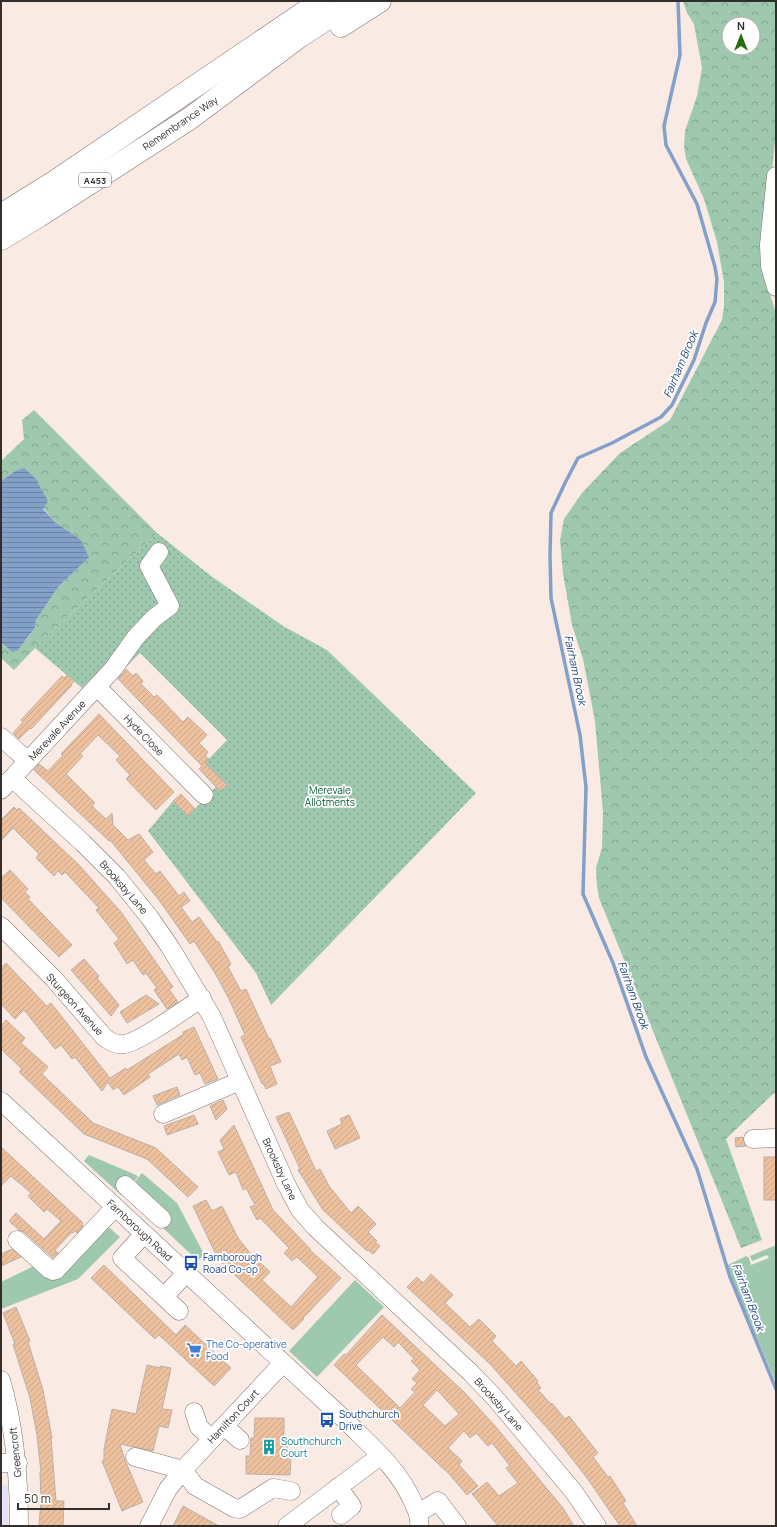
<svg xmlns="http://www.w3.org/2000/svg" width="777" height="1527" font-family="Manrope,sans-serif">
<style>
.education{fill:#e4e2f8}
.grass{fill:#9ec9ae}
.forest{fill:url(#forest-crowns);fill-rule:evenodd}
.garden{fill:url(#garden-dots)}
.water{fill:url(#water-rules)}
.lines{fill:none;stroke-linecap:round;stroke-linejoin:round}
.stream{stroke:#83a0c9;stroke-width:3.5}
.building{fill:url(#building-hatch);stroke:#bcb0a8;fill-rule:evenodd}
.minor-casing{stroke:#81756e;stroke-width:19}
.highway-casing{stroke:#81756e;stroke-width:23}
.minor{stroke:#fff;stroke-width:18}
.highway{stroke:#fff;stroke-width:22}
.labels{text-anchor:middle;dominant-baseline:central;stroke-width:3.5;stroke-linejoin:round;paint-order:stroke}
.shield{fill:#fff;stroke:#706d6b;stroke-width:1}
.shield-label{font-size:9px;font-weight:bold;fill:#332e2b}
.street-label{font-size:10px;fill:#332e2b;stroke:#fff}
.park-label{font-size:10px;fill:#035d37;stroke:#fff}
.transit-label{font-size:10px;fill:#164399;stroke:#fff;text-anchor:start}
.shop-label{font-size:10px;fill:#366cbe;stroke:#fff;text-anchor:start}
.culture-label{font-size:10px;fill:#0d838f;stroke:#fff;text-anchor:start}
.water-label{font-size:11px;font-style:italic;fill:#1f4579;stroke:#fff}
</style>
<defs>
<pattern id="forest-crowns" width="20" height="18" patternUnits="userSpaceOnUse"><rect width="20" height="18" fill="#9ec9ae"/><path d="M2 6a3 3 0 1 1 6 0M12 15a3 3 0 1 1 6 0" fill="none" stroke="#81a48e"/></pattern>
<pattern id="garden-dots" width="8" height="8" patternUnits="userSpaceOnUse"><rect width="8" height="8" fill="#9ec9ae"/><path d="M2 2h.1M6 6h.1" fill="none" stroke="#81a48e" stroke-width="1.8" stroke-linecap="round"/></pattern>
<pattern id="water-rules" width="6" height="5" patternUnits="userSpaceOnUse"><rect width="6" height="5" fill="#83a0c9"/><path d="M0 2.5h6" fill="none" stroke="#6c83a3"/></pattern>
<pattern id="building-hatch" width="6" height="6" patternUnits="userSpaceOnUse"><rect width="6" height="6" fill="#edc09e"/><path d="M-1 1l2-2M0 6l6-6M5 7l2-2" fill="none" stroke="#cca588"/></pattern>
</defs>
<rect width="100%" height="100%" fill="#f9ebe4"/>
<path class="education" d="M1,1485L8,1486V1526H1Z"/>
<g class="grass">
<path d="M89,1155L136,1175L138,1177L121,1195L84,1161Z"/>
<path d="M142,1173L177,1203L204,1254L198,1261L126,1193Z"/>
<path d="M103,1222L120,1237L78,1279L1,1309V1282L34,1266L51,1279Z"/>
<path d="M776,1245V1383L733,1281L728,1265L746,1256L749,1258L751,1265L769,1258L767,1255L752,1261L750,1256Z"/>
<path d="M355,1280L384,1307L317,1377L289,1351Z"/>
</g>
<g class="forest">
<path d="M683,1H776V132L763,258L768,287L776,314V1094L774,1093L726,1139L762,1240L741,1248L599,898L597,886L596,868L602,848L603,812L595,721L583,659L572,625L563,574L560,540L564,519L582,493L620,453L670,420L722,320L724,306V282L717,242L704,199L686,159L684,146L685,131L697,96L702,68L694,24L687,13ZM729,24H753V48H729Z"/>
<path d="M34,410L157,533L35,648L14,670L1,658V642L12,652L27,639L35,628L36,620L58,587L66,579L80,539L56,523L43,508L15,471L1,481V461L24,439L22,420Z"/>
</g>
<path class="garden" d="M157,533L211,576L283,626L327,650L476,793L271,1005L256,973L148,831L173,801L188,816L216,787L220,791L227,785L205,763L227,740L140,653L125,668L107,663L82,688L35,648Z"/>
<path class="water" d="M24,468L35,478L48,501L43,509L56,523L80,539L89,557L58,587L36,620L35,628L17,651L12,652L1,642V481L15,471Z"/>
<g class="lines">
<path class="stream" d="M678,1L680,55L664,126L666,145L697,204L715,267L717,279L715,302L706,323L694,360L672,405L661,417L612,443L578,458L565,483L551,513L550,556L551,598L580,735L586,787L583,894L613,963L646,1057L697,1169L730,1277L776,1389"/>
</g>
<g class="building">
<path d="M126,669L133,676L136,673L143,681L141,684L154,697L157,695L183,722L188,717L207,735L199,743L208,752L205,756L209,759L205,763L227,785L220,791L199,769L202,766L118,679Z"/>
<path d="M68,675L74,681L71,685H72L31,729L30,728L19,739L13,733L23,722L21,720L62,676L64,678Z"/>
<path d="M99,714L174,792L156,810L126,779L130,775L116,760L120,756L98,735L80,754L83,756L66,774L95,803L92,806L106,819L112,813L113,825L128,840L139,834L153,852L144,860L156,874L160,871L179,896L184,892L190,901L181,907L192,922L199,917L217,942L218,941L231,964L228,967L241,991L246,989L269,1039L270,1038L281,1062L270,1066L277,1084L266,1089L263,1083L262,1084L241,1037L245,1035L229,999L215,973L194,941L190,944L159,900L110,840L109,841L34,770L39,764L48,771L63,755L61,754Z"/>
<path d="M181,794L195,809L188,816L173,801Z"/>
<path d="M14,807L17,810L19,808L79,865L121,912L173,987L169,989L178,1002L167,1009L154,990L157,988L146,973L143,975L133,960L127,964L114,943L119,939L96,910L99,908L65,872L62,875L58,871L54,876L36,858L39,854L13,828L1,841V820Z"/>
<path d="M10,870L28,889L25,892L30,897L28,899L72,945L59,957L1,898V878Z"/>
<path d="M84,959L99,976L97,978L119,1005L111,1016L71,970Z"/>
<path d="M6,963L47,1006L51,1003L110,1078L126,1068L127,1070L184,1034L183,1032L194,1027L218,1079L205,1084L200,1073L195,1075L187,1057L182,1060L179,1054L148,1074L150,1077L124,1095L118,1087L113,1090L108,1082L102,1091L75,1057L72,1059L61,1045L55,1049L24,1010L15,1019L1,1004V968Z"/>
<path d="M146,995L159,1004L127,1023L120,1012Z"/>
<path d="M6,1020L25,1038L21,1043L48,1067L42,1074L93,1123L156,1148L198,1187L188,1197L147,1159L84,1134L19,1072L22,1069L1,1049V1026Z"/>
<path d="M177,1087L180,1095L157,1105L153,1096Z"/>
<path d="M223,1100L227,1109L216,1120L210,1106Z"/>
<path d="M289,1112L316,1171L320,1169L329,1186L351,1213L358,1206L376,1224L368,1232L377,1241L375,1242L380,1246L373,1254L368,1250L367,1251L323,1210L298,1170L300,1169L276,1117Z"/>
<path d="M194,1115L198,1124L167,1135L164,1126Z"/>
<path d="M349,1115L360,1138L335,1149L327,1131L342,1124L340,1119Z"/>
<path d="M234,1125L273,1210L311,1250H310L341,1278L303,1318L304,1319L293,1330L218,1259L193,1206L206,1200L212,1211L222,1206L238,1238L250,1253L270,1272L262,1280L291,1307L318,1277L297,1257L292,1261L284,1253L289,1248L260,1218L257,1220L250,1207L255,1205L246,1188L243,1190L236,1172L229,1175L218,1152L224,1149L220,1140Z"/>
<path d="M743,1137L746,1146L736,1147L735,1138Z"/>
<path d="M1,1147L83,1223L82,1224L83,1226L77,1233L75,1231L73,1233L72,1232L55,1250L58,1253L53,1258L24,1232L19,1230L9,1221L16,1213L44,1239L61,1221L47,1209L44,1212L28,1196L31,1193L11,1176L1,1186Z"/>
<rect x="764" y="1157" width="12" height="43"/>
<path d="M12,1249L21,1257L1,1266V1254Z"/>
<path d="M104,1265L176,1335L185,1325L231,1368L214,1386L159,1335L155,1339L91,1278Z"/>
<path d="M431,1274L453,1295L445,1303L470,1327L479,1319L496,1336L492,1341L516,1366L521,1361L538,1381L537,1383L541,1388L538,1390L551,1404L552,1403L565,1419L569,1416L598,1453L593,1457L608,1477L610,1476L626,1501L623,1503L637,1526H620L587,1478L555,1437L489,1363L407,1287L417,1277L423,1283Z"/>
<path d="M16,1307L30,1341L28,1342L43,1390L52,1438H51L56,1501H64L63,1526H39L41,1500L40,1472H41L37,1435L30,1398L13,1344H15L3,1313Z"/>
<path d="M382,1315L465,1393L496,1427L563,1508L574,1526H498L472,1494L487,1482L499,1496L518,1483L506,1468L510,1466L492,1443L488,1446L476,1433L470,1438L464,1431L448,1448L462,1461L459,1465L478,1486L467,1495L450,1475L334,1365L344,1354L346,1355ZM383,1337L394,1347L398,1342L414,1359L411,1361L420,1370L412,1379L417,1383L411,1389L415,1392L400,1408L356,1365ZM437,1390L459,1414L445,1426L423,1405Z"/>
<path d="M147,1365L160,1368V1366L171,1368L162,1409L172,1410L168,1428L159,1426L153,1451L120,1444L125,1460L143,1502L122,1511L102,1461L104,1460V1449L112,1409L136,1414Z"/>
<path d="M255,1418H284V1438H287V1457H291L290,1475L246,1474V1456H250L251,1438H254Z"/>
<path d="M183,1506L219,1526H173Z"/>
</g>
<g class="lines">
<defs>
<g id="minor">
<path d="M776,176L769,245L770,266L776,287"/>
<path d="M97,687L204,795"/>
<path d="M1,737L28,761"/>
<path d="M12,778L83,843L117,877L150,918L170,947L212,1017L286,1184L300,1210L316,1228L470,1372L495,1398L574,1492L597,1526"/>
<path d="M1,790L113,669L136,637L154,618L170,606L149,566L159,552"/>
<path d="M1,926L54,979L104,1037C110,1042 116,1045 124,1044C138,1043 187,1008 202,998"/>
<path d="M1,1101L346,1421C372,1447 398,1468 413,1502C417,1511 420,1517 419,1526"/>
<path d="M163,1114L240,1081"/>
<path d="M753,1139L776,1138"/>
<path d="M125,1185L162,1219"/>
<path d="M144,1234L122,1258L164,1297L186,1273"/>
<path d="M17,1240L49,1269L53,1271L56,1270L115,1207"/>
<path d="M164,1297L179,1311"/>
<path d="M1,1380C15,1428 19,1476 19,1526"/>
<path d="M194,1412L199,1427L212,1439"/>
<path d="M224,1426L240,1440"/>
<path d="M135,1457L183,1470L195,1486L234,1508L240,1509L273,1488L291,1491"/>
<path d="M1,1463H18"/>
<path d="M338,1487L352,1506L341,1515"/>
<path d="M418,1513L438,1501L457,1526"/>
<path d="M149,1526L168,1489L183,1470L283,1363"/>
<path d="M287,1526L380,1456"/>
</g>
<g id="highway">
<path d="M341,26L380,1"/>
<path d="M1,215L54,182L321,1"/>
<path d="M1,239L39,216L189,119L299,37L354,1"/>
</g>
</defs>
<use href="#minor" class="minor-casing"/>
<use href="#highway" class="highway-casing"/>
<use href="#minor" class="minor"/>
<use href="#highway" class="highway"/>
</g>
<defs>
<symbol id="bus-bare" viewBox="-9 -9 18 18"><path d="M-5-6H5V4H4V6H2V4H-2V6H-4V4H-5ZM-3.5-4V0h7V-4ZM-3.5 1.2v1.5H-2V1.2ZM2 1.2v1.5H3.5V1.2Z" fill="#1a4fb4" stroke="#fff" stroke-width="2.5" paint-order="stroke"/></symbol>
<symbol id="supermarket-bare" viewBox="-9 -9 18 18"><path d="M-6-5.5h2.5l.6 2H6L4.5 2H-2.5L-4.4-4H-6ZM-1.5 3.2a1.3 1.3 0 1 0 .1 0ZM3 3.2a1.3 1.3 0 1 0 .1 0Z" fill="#3f7fe0" stroke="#fff" stroke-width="2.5" paint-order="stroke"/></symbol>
<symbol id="building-bare" viewBox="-9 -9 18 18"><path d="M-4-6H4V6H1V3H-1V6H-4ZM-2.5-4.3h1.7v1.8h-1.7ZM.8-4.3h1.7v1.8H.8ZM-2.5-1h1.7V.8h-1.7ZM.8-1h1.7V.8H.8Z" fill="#0f9aa8" stroke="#fff" stroke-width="2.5" paint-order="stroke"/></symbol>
</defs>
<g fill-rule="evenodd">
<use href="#bus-bare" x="180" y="1252" width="22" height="22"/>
<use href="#supermarket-bare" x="183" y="1339" width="22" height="22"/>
<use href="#bus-bare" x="316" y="1409" width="22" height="22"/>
<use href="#building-bare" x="258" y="1436" width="22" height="22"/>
</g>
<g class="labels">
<rect class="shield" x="79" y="173" width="32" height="14" rx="3"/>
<g class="shield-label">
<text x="95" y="180">A453</text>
</g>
<g class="street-label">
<text transform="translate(180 123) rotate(-34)">Remembrance Way</text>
<text transform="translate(57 730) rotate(-47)">Merevale Avenue</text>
<text transform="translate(144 735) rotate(46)">Hyde Close</text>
<text transform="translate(124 887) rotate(49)">Brooksby Lane</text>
<text transform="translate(75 1004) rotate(48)">Sturgeon Avenue</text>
<text transform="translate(280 1169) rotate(65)">Brooksby Lane</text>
<text transform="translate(140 1230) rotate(43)">Farnborough Road</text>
<text transform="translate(499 1404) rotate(48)">Brooksby Lane</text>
<text transform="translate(233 1416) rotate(-47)">Hamilton Court</text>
<text transform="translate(15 1452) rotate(-96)">Greencroft</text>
</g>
<g class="park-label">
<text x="330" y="790">Merevale<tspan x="330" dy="12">Allotments</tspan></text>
</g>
<g class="transit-label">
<text x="203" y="1257">Farnborough<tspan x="203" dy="12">Road Co-op</tspan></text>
<text x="339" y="1414">Southchurch<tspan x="339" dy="12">Drive</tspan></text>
</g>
<g class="shop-label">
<text x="206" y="1344">The Co-operative<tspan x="206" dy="12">Food</tspan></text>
</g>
<g class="culture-label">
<text x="281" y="1441">Southchurch<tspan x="281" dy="12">Court</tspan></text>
</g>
<g class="water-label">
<text transform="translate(680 364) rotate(-67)">Fairham Brook</text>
<text transform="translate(576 670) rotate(78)">Fairham Brook</text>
<text transform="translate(634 995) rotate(70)">Fairham Brook</text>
<text transform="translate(749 1297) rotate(69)">Fairham Brook</text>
</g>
</g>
<rect width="777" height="1527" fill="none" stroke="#332e2b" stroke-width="4"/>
<g transform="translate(741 36)"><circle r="19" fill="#ffffff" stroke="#adabaa"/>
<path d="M0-3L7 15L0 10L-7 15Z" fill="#266e0c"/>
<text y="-6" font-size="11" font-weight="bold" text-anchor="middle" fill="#332e2b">N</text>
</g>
<path d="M18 1503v6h91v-6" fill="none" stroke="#332e2b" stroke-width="2"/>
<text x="24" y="1503" font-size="12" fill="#332e2b" stroke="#ffffff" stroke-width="3" paint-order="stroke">50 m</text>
</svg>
